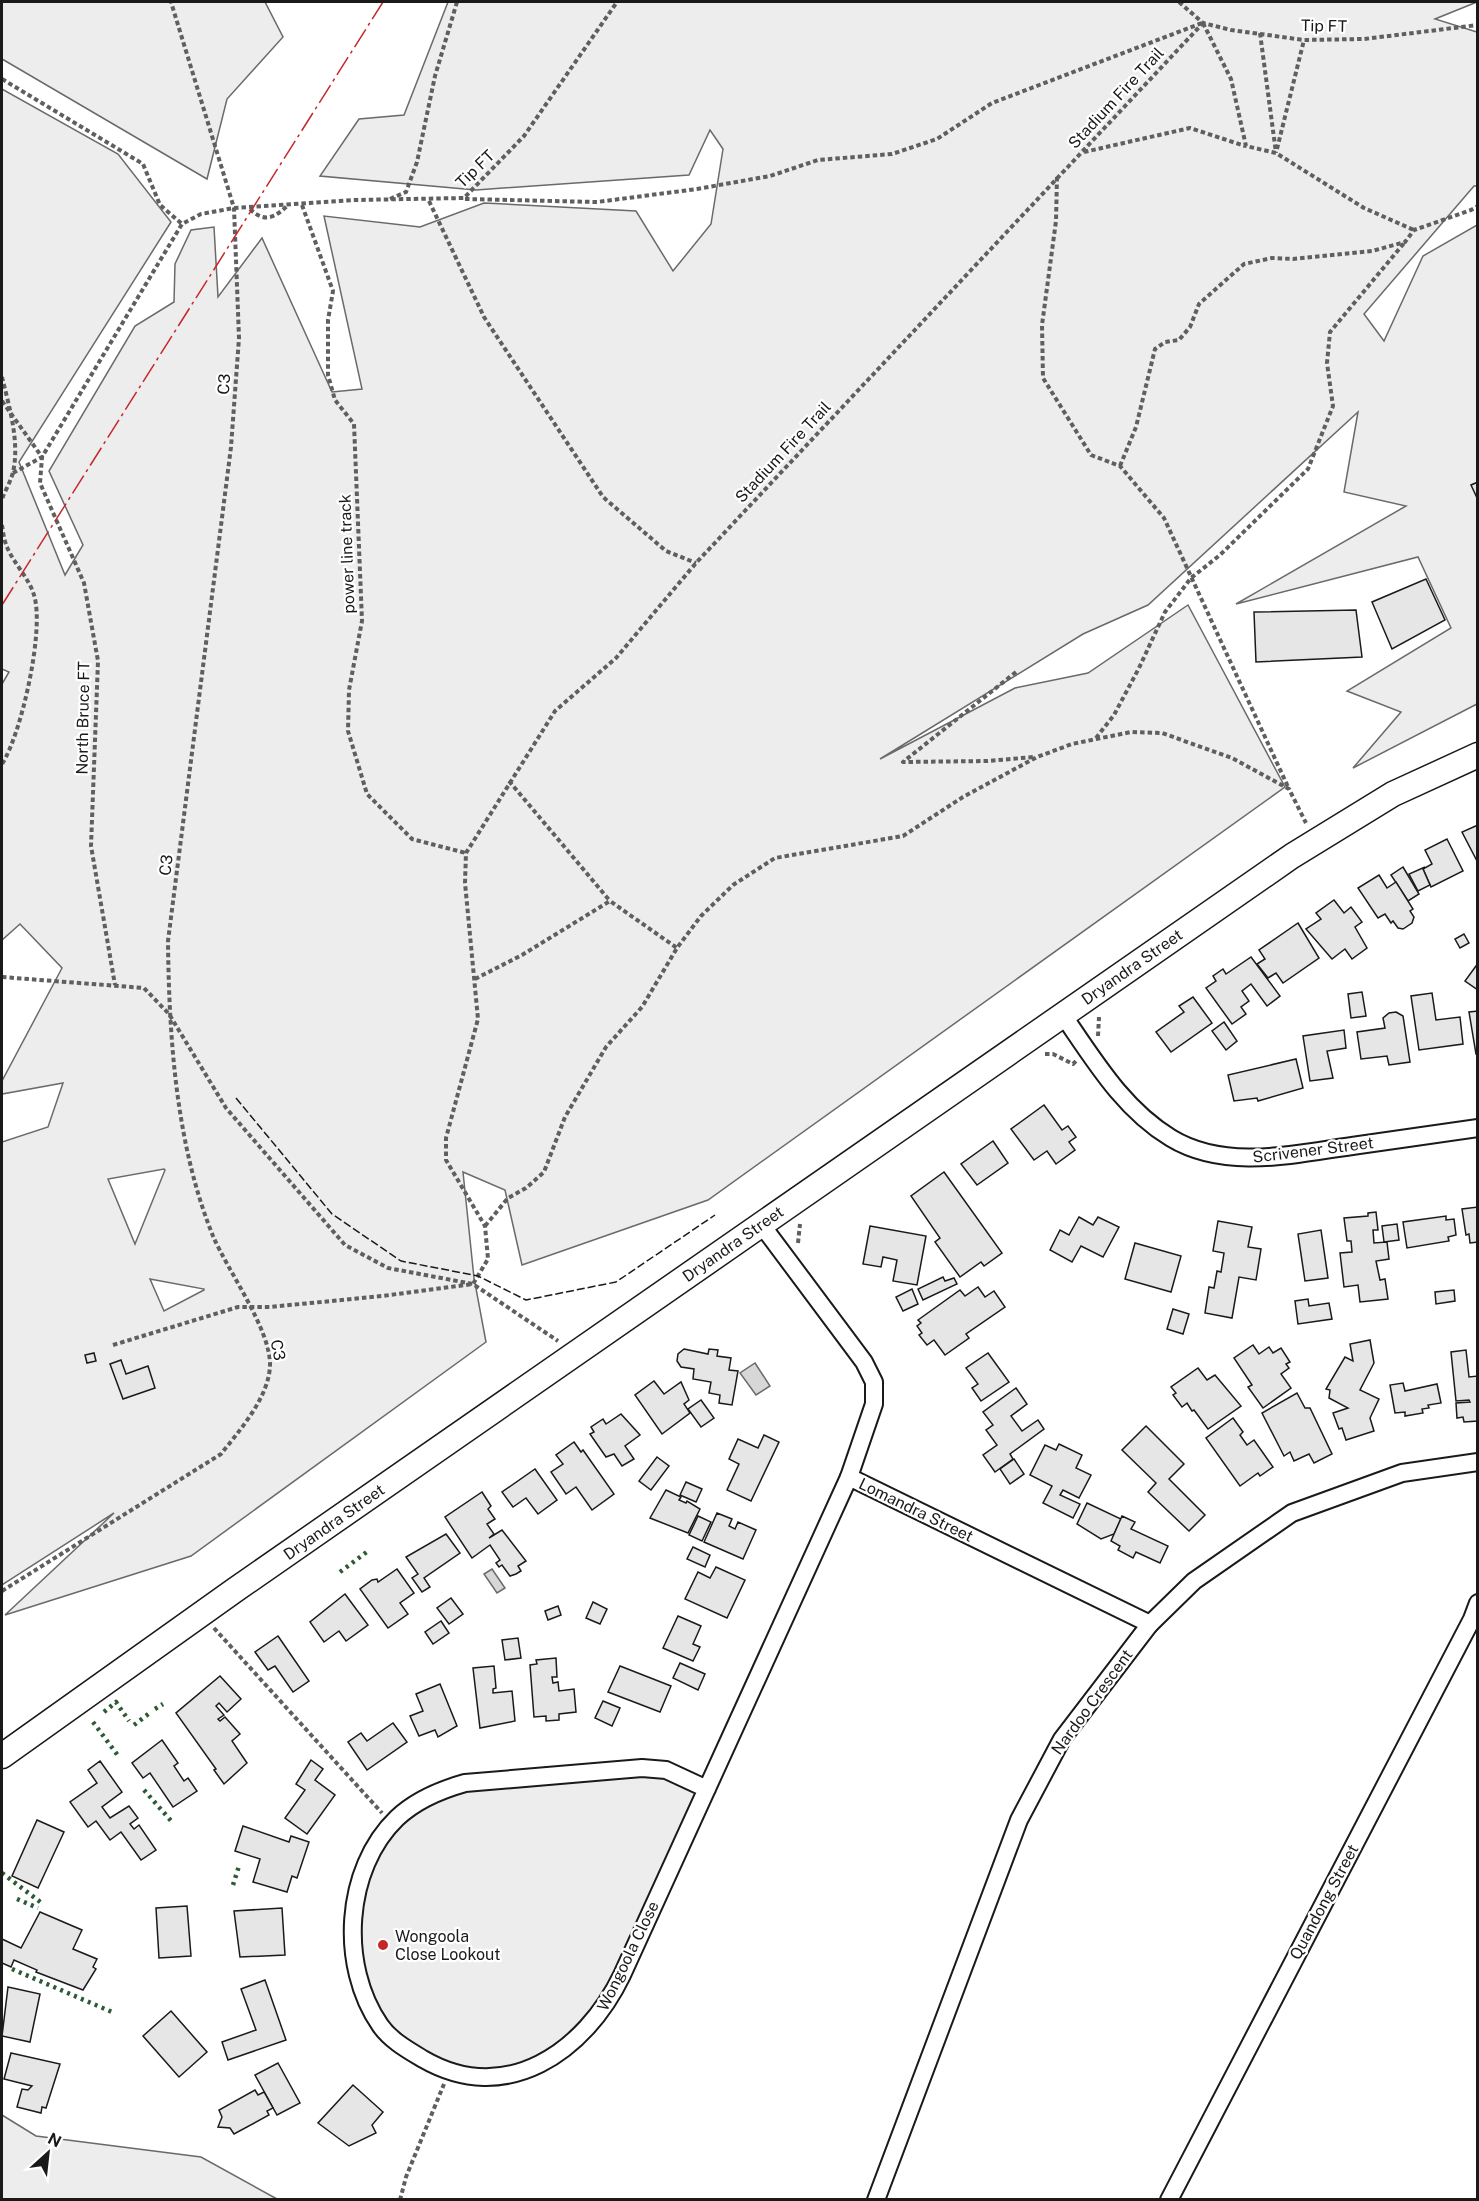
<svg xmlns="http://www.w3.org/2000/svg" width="1479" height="2201" font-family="'Public Sans',sans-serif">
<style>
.green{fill:#ededed;stroke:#6a6a6a;stroke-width:1.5;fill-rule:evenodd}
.water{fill:#d7d7d7;stroke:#6a6a6a;stroke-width:1.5}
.building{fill:#e6e6e6;stroke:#1a1a1a;stroke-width:1.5}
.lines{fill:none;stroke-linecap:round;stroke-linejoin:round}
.street-casing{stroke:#1a1a1a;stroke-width:20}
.secondary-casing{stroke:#1a1a1a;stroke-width:27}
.path{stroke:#5f5f5f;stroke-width:4;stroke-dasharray:4.5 3;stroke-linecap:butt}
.street{stroke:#fff;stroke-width:16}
.secondary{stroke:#fff;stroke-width:24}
.hedge{stroke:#2b5a34;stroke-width:4.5;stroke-dasharray:3 4.5;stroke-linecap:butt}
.fence{stroke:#1a1a1a;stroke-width:1.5;stroke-dasharray:8 3;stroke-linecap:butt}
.power{stroke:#c62828;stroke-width:1.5;stroke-dasharray:21 4.5 3 4.5;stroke-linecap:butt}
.poi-dot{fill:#c62828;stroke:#fff;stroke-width:2}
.labels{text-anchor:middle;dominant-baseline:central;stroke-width:4.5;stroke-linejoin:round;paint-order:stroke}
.street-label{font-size:16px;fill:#1a1a1a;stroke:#fff}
.poi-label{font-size:16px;fill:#1a1a1a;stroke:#fff;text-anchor:start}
</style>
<rect width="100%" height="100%" fill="#fff"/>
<g class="green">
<path d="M2,2H265L283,37L227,99L207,179L2,59Z"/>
<path d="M448,2H1477L1435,19L1477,32V186H1474L1364,314L1384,341L1423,256L1477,225V704L1353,768L1401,712L1347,691L1451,628L1418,557L1236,604L1406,506L1344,492L1358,412L1148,605L1083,634L880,759L1015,688L1088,673L1188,605L1285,787L708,1200L522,1265L505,1190L463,1172L474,1278L486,1342L191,1556L5,1615L114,1513L2,1585V1142L48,1127L63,1083L2,1094V1081L62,968L20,924L2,940V684L9,672L2,669V89L118,154L171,222L19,462L65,575L83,545L49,471L135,326L174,302L175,264L191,230L214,227L218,297L262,238L332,392L362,389L324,216L420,227L484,203L636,211L673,271L711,224L723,149L710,130L689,175L476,190L320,176L359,119L404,115ZM164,1169L165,1170L135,1244L108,1179ZM150,1279L204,1289V1290L164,1311Z"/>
<path d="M642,1768L707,1789L622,1975L565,2050L492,2075L406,2049L365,2000L353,1939L380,1838L440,1790Z"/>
<path d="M2,2115L36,2136L201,2157L277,2199H2Z"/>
</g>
<g class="water">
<path d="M755,1363L770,1386L756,1395L740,1373Z"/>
<path d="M492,1569L505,1588L497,1593L484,1574Z"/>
</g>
<g class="building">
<path d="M1478,482V500L1471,485Z"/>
<path d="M1426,579L1445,620L1392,649L1372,602Z"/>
<path d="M1356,610L1362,657L1256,662L1254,612Z"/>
<path d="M1478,825V863L1462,832Z"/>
<path d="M1447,839L1463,871L1431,887L1423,869L1432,864L1425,850Z"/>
<path d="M1403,867L1419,894L1408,901L1391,875Z"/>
<path d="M1425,867L1423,869L1430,885L1418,891L1409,874Z"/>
<path d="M1379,875L1387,888L1396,882L1413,909L1410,911L1414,917L1412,923L1403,929L1398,928L1393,921L1391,923L1385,914L1378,918L1358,888Z"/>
<path d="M1334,900L1344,913L1351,907L1362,922L1355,927L1367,948L1352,959L1345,949L1332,959L1306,929L1321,919L1316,913Z"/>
<path d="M1298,923L1319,958L1283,983L1276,973L1268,978L1257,964L1265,959L1259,950Z"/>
<path d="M1464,934L1469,943L1460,948L1455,939Z"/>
<path d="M1251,957L1280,996L1267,1006L1251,984L1242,991L1249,1001L1241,1007L1246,1014L1232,1024L1206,988L1216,981L1213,976L1223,969L1226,974Z"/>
<path d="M1476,966L1478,968V990L1465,981Z"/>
<path d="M1362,992L1366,1016L1351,1018L1348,994Z"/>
<path d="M1432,993L1436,1020L1460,1017L1463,1044L1419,1050L1411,996Z"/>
<path d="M1193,997L1212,1023L1171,1052L1156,1032L1184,1012L1179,1006Z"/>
<path d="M1478,1011V1054H1476L1469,1012Z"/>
<path d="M1396,1012L1403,1016L1410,1062L1389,1065L1387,1056L1361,1059L1357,1032L1385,1028L1383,1018L1389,1013Z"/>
<path d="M1224,1022L1237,1041L1226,1050L1212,1031Z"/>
<path d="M1344,1030L1346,1048L1327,1051L1333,1078L1310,1081L1303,1036Z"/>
<path d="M1296,1059L1303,1088L1258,1101L1257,1098L1234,1101L1228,1075Z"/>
<path d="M1044,1105L1062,1130L1068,1126L1076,1137L1069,1142L1075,1150L1056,1164L1047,1151L1034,1160L1011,1129Z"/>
<path d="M993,1141L1008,1163L977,1185L961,1164Z"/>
<path d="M944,1172L1002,1253L984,1266L981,1262L960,1277L935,1242L940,1238L911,1196Z"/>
<path d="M1478,1207V1242L1470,1243L1469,1234L1466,1235L1462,1209Z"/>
<path d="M1376,1212L1378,1230H1373L1374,1243L1387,1242L1389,1259L1376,1261L1380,1280L1385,1279L1388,1299L1360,1302L1358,1285L1344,1287L1340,1253L1352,1252L1351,1241H1347L1344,1218L1368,1216V1213Z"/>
<path d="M1446,1216V1220L1454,1219L1456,1235L1448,1237L1449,1241L1407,1248L1403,1222Z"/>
<path d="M1079,1217L1093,1225L1098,1217L1119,1227L1103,1257L1081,1246L1072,1262L1050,1250L1060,1230L1069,1235Z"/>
<path d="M1218,1221L1252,1227L1248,1247L1261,1249L1256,1280L1239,1277L1232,1318L1205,1313L1209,1287L1214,1288L1217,1271L1221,1272L1224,1253L1213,1251Z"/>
<path d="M1397,1224L1399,1240L1384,1242L1382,1226Z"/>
<path d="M870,1226L926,1236L917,1285L893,1281L897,1260L883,1257L881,1267L863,1264Z"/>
<path d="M1321,1230L1328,1278L1305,1281L1298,1234Z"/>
<path d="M1135,1243L1181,1256L1171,1292L1125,1279Z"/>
<path d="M943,1277L945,1281L954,1278L957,1284L923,1300L918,1289Z"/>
<path d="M978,1287L985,1297L994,1291L1005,1307L966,1334L969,1338L945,1355L934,1340L927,1345L919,1335L922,1333L917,1326L921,1323L918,1320L960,1290L965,1296Z"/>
<path d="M912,1289L918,1304L903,1311L896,1297Z"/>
<path d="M1454,1290L1455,1301L1436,1304L1435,1292Z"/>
<path d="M1308,1299L1309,1306L1329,1303L1332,1319L1298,1324L1295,1301Z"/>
<path d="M1173,1309L1189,1314L1183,1334L1167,1329Z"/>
<path d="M1370,1340L1374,1363L1360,1390L1379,1399L1370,1418L1374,1431L1346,1440L1342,1428L1339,1429L1333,1413L1348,1408L1329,1398L1330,1390L1326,1389L1345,1357L1353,1361L1350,1344Z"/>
<path d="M1253,1345L1259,1354L1269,1347L1273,1353L1281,1348L1290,1362L1286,1364L1289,1368L1281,1374L1291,1388L1263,1408L1248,1387L1252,1385L1234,1358Z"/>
<path d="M684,1349L708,1354L709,1349L718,1350L717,1356L731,1358L729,1370L738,1371L732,1405L719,1403L720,1395L709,1393L711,1382L693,1379L694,1369L681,1367L677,1361L678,1354Z"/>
<path d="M1466,1350L1469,1377L1478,1376V1421L1464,1422L1463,1417L1457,1418L1456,1403L1470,1402L1469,1400L1456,1401L1451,1352Z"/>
<path d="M94,1353L96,1361L87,1363L85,1355Z"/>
<path d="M988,1353L1009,1382L981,1401L972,1388L978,1384L966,1368Z"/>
<path d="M121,1360L126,1374L148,1366L155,1388L123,1399L110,1364Z"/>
<path d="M1198,1368L1207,1380L1215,1375L1241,1406L1208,1429L1194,1410L1192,1411L1187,1403L1182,1407L1173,1395L1176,1393L1171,1387Z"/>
<path d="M654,1381L664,1394L681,1382L689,1400L684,1404L690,1413L662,1434L635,1395Z"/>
<path d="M1403,1383L1405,1391L1437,1384L1441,1403L1428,1405L1429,1408L1422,1409L1423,1413L1405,1416V1412L1395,1413L1390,1385Z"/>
<path d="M1016,1388L1027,1404L1011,1416L1022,1431L1038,1420L1044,1429L1010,1454L1013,1459L995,1472L983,1455L997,1445L986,1430L993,1425L983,1412Z"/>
<path d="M1297,1393L1305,1408H1310L1332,1454L1314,1463L1309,1454L1294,1461L1290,1452L1284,1456L1262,1413Z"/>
<path d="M701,1400L714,1418L701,1427L688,1409Z"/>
<path d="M621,1414L640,1435L625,1446L634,1459L622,1466L614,1454L606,1457L590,1434L594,1432L591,1427L603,1419L606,1424Z"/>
<path d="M1233,1418L1243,1432L1240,1435L1247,1445L1254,1440L1273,1467L1260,1476L1258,1473L1240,1486L1206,1438Z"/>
<path d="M1146,1426L1184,1464L1169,1479L1205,1515L1189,1531L1148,1492L1156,1483L1122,1450Z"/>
<path d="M764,1435L779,1442L751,1501L727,1490L739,1464L729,1459L738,1439L758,1448Z"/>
<path d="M574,1442L581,1452L583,1450L614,1494L592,1510L576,1487L566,1494L551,1472L563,1464L556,1455Z"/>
<path d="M1059,1444L1082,1455L1076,1468L1091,1475L1079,1498L1063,1490L1060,1495L1080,1504L1073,1518L1043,1503L1052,1486L1030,1475L1045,1445L1056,1450Z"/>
<path d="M657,1457L669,1466L651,1490L639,1481Z"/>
<path d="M1014,1459L1024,1474L1010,1484L1000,1469Z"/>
<path d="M535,1469L557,1500L538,1514L526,1498L513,1507L502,1492Z"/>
<path d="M686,1482L702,1489L696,1502L680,1495Z"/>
<path d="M666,1490L681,1497L679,1500L686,1503L687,1501L700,1509L688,1533L650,1518Z"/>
<path d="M482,1492L491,1506L488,1509L495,1519L487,1524L494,1534L489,1538L502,1530L526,1561L518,1566L521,1571L516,1574L510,1576L502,1565L499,1567L496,1563L500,1560L490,1545L472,1558L445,1517Z"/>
<path d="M1087,1503L1121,1519L1114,1534L1101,1539L1077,1524Z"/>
<path d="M717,1513L732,1519L729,1526L735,1529L738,1522L756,1530L743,1559L704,1542Z"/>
<path d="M698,1516L711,1522L702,1541L689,1535Z"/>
<path d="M1122,1516L1135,1522L1131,1529L1168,1546L1160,1563L1136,1552L1133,1558L1118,1550L1120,1546L1111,1541Z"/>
<path d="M446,1534L460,1553L424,1578L430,1587L422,1592L412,1578L418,1574L406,1557Z"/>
<path d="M693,1547L710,1555L705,1567L687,1559Z"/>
<path d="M716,1567L745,1580L727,1618L685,1599L698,1572L710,1578Z"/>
<path d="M397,1569L414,1593L400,1603L408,1614L388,1628L360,1589L372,1580L377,1579L378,1582Z"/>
<path d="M345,1594L368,1625L346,1641L339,1631L324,1642L310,1622Z"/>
<path d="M451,1598L463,1614L449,1624L437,1608Z"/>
<path d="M593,1602L607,1609L600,1624L586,1618Z"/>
<path d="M558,1606L561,1615L548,1620L545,1611Z"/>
<path d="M678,1616L701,1626L693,1644L700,1647L693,1661L663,1648Z"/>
<path d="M441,1621L449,1633L433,1644L425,1632Z"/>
<path d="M278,1636L309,1681L293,1692L275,1666L268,1670L255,1652Z"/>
<path d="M518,1638L521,1658L505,1660L502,1640Z"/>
<path d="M556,1658L557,1677H552L553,1683L558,1682L559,1691L574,1689L576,1712L559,1714V1720L546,1721V1716L534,1717L530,1665L537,1664L536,1660Z"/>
<path d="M680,1663L705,1674L698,1690L673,1678Z"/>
<path d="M494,1666L496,1688L493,1689V1693L512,1691L515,1721L480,1728L473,1668Z"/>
<path d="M620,1666L671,1686L660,1712L608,1692Z"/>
<path d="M220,1676L241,1699L227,1712L219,1703L216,1706L224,1715L218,1719L220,1721L225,1717L240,1734L232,1741L247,1763L224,1784L214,1770L216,1769L176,1713Z"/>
<path d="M440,1684L457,1726L438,1737L435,1730L419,1736L410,1716L423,1711L416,1694Z"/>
<path d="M603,1701L620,1708L612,1726L595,1718Z"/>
<path d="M393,1723L407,1742L367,1770L348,1742L361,1733L367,1741Z"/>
<path d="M162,1740L178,1763L174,1766L184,1781L188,1778L197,1791L173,1807L150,1773L143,1778L132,1763Z"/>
<path d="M311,1760L323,1769L315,1780L335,1795L307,1834L285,1818L305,1790L296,1784Z"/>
<path d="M100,1761L122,1792L102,1807L110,1818L129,1806L138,1818L130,1824L134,1829L139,1825L156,1850L141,1860L121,1832L110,1840L96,1821L88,1827L70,1802L97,1783L88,1770Z"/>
<path d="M37,1820L64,1832L38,1888L12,1876Z"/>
<path d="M243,1826L289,1842L291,1836L309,1842L297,1878L292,1876L287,1892L253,1882L260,1859L235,1851Z"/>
<path d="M187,1906L191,1956L159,1958L156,1908Z"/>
<path d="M282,1908L285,1955L240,1957L234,1911Z"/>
<path d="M40,1912L82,1930L73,1949L97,1959L93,1967L96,1969L83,1990L36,1972L37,1970L14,1960L11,1967L2,1963V1939L21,1948Z"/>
<path d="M265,1980L286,2040L228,2060L222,2042L256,2030L241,1989Z"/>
<path d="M8,1987L40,1994L30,2042L2,2036Z"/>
<path d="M171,2011L207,2052L179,2077L143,2036Z"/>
<path d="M11,2053L60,2064L46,2108L42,2107L41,2113L17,2107L22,2089L28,2090L32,2086L4,2079Z"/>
<path d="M278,2063L300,2103L277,2115L255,2075Z"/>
<path d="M353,2085L383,2112L372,2125L376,2133L349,2146L318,2123Z"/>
<path d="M255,2090L258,2095L264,2092L273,2108L267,2111L269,2115L234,2134L230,2128L218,2127L222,2117L219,2110Z"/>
</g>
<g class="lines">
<defs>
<g id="street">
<path d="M1063,1015C1094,1060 1123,1109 1171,1138C1227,1172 1299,1153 1359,1145C1399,1139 1438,1134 1478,1128"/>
<path d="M849,1477L1150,1624"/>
<path d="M707,1789L666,1770L642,1768L465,1783C440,1790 416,1800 397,1818C344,1869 339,1966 380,2025C390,2040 408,2050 423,2059C506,2107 585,2052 622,1975L849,1477L874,1404V1382L864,1362L761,1224"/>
<path d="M876,2200L1019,1820L1062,1739L1150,1624L1194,1581L1292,1513L1402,1473L1478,1462"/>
<path d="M1169,2200L1472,1619L1478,1603"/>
</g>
<path id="secondary" d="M2,1756L235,1590L1292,856L1393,794L1478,755"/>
</defs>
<use href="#street" class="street-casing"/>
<use href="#secondary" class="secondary-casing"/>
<g class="path">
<path d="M1179,2L1203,23L1231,30L1304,40L1364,39L1478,25"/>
<path d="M1203,23L1231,79L1246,146L1276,153L1364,208L1414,230"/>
<path d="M1260,33L1276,153"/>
<path d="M2,79L143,164L160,205L182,224"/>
<path d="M1277,149L1304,40"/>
<path d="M1084,152L1190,128L1245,146"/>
<path d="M1057,177L1056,221L1042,325L1043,378L1091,455L1120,466L1164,518L1289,789"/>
<path d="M390,199L406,192L417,162L435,76L457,2"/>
<path d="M465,199L597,202L697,189L770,176L818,160L892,154L937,139L992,103L1202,23"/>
<path d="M429,201L484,317L603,497L666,551L696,563"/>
<path d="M302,205L333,291L328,320V375L335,400L354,424L362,621L349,690L348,731L367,794L412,839L466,853"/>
<path d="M250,209C264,223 275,218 288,205"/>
<path d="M2,377C9,406 20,442 13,472C11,481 5,491 2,499"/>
<path d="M2,401L42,457L40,483L84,583L98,661L91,846L115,985"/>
<path d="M1120,466L1136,427L1155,349L1165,342L1179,340L1190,327L1199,304L1244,264L1272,258L1293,259L1372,251L1405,242L1414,230L1471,210L1478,206"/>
<path d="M13,473L42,457L182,224L201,214L234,208L355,200L464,198L524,136L617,2"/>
<path d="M2,525C3,532 4,540 7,547C14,564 29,578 34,595C45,630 21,735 2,764"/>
<path d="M1016,672L903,762L987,761L1034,757"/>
<path d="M1096,738L1114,715L1139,668L1165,612L1191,578L1220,555L1308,469L1333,406L1327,363L1330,332L1405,242"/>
<path d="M509,781L610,901"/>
<path d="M2,977L144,988L169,1014L226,1108L345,1245L388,1268L473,1284L558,1341"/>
<path d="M475,979L522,955L610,901L677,948"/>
<path d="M1098,1036L1099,1017"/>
<path d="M1045,1054H1053L1073,1064L1076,1061"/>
<path d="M485,1226L508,1198L526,1188L544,1172L565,1117L606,1047L642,1007L677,948L701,916L733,885L775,858L903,836L963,797L1037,757L1072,744L1131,732L1162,733L1232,758L1289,789L1306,823"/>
<path d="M798,1243L800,1224"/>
<path d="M113,1345L238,1307H270L382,1296L473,1284L488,1259L485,1226L446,1160V1138L478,1019L465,883L466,853L555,711L616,658L696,563L1203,23"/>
<path d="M2,1591L221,1454C240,1430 270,1396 270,1364C270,1329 228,1271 213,1236C176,1145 169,1038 168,941L231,447L239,338L234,208L171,2"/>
<path d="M214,1628L382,1813"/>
<path d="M400,2200L406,2177L444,2084"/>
</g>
<use href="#street" class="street"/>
<use href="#secondary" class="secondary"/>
<g class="hedge">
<path d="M340,1572L368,1551"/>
<path d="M155,1709L163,1704"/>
<path d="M104,1712L116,1702L129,1721"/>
<path d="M93,1722L119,1757"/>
<path d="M134,1725L151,1712"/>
<path d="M144,1790L173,1823"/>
<path d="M2,1873L43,1904"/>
<path d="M233,1885L239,1866"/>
<path d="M17,1899L38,1908"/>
<path d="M12,1969L112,2012"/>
</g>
<path class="fence" d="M236,1098L332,1214L401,1261L478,1276L526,1300L616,1282L715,1215"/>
<path class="power" d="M2,605L383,2"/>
</g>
<circle class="poi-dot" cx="383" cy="1945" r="6"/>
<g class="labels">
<g class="street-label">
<text transform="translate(1324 26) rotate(1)">Tip FT</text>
<text transform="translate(1116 98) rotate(-47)">Stadium Fire Trail</text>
<text transform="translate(475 169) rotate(-44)">Tip FT</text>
<text transform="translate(224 384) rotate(-86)">C3</text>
<text transform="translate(783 452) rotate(-47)">Stadium Fire Trail</text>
<text transform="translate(347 554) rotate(-92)">power line track</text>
<text transform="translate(83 718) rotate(-89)">North Bruce FT</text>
<text transform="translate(166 865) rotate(-83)">C3</text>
<text transform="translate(1132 967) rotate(-35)">Dryandra Street</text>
<text transform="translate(1313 1150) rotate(-7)">Scrivener Street</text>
<text transform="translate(733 1244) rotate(-35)">Dryandra Street</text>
<text transform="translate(278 1350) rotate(79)">C3</text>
<text transform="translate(916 1510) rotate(26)">Lomandra Street</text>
<text transform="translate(334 1522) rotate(-35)">Dryandra Street</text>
<text transform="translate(1092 1702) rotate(-54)">Nardoo Crescent</text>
<text transform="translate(1324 1902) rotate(-62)">Quandong Street</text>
<text transform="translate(628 1956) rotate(-64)">Wongoola Close</text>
</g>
<g class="poi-label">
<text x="395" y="1936">Wongoola<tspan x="395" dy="18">Close Lookout</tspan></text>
</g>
</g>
<rect width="1479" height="2201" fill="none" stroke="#1a1a1a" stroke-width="6"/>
<g transform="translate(48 2153) rotate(27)" stroke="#ffffff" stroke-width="4.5" paint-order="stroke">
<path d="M0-4.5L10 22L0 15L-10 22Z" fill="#1a1a1a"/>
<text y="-9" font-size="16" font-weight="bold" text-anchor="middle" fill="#1a1a1a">N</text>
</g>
</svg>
